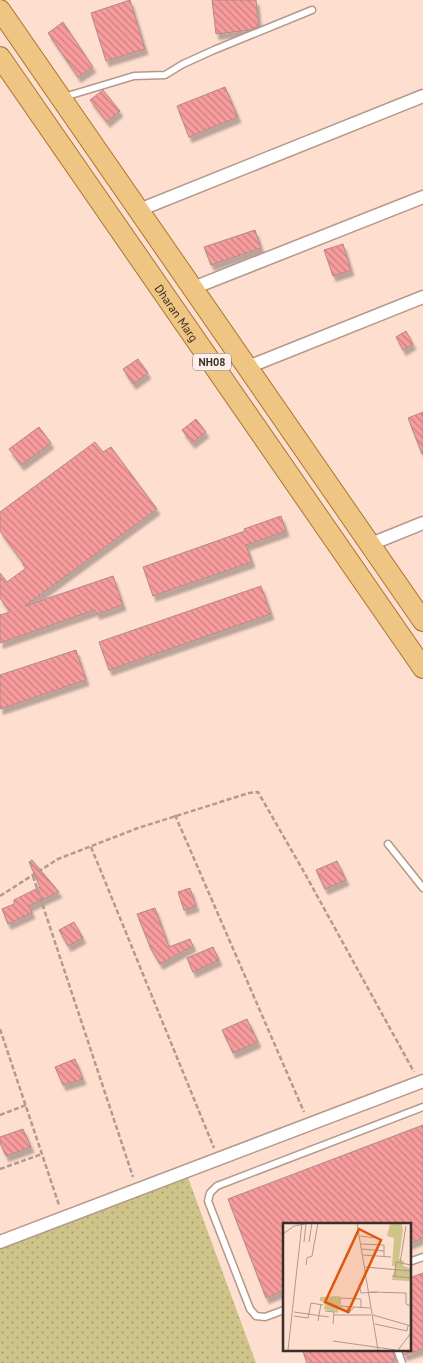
<svg xmlns="http://www.w3.org/2000/svg" width="423" height="1363" font-family="'PT Sans',sans-serif">
<style>
.grass{fill:url(#grass-dots)}
.building{fill:url(#building-back-hatch);stroke:#ad8b8b;filter:url(#shadow)}
.lines{fill:none;stroke-linecap:round;stroke-linejoin:round}
.lane-casing{stroke:#b6988b;stroke-width:9}
.street-casing{stroke:#b6988b;stroke-width:15}
.primary-casing{stroke:#a9772e;stroke-width:22}
.path{stroke:#b39a8f;stroke-width:2.5;stroke-dasharray:5 2.5;stroke-linecap:butt}
.lane{stroke:#fff;stroke-width:6}
.street{stroke:#fff;stroke-width:12}
.primary{stroke:#efc583;stroke-width:20}
.labels{text-anchor:middle;dominant-baseline:central;stroke-width:5;stroke-linejoin:round;paint-order:stroke}
.shield{fill:#fdf0ea;stroke:#746863;stroke-width:1}
.shield-label{font-size:11px;font-weight:bold;fill:#3a2e29}
.street-label{font-size:12px;fill:#3a2e29;stroke:#fdf0ea}
.inset-road{fill:none;stroke:#b0988d;stroke-width:1}
.view{fill:#df570d;fill-opacity:0.15;stroke:#df570d;stroke-width:2.5}
.inset-edge{fill:none;stroke:#3a2e29;stroke-width:2.5}
</style>
<defs>
<pattern id="grass-dots" width="8" height="8" patternUnits="userSpaceOnUse" patternTransform="scale(1.25)"><rect width="8" height="8" fill="#cec489"/><path d="M2 2h.1M6 6h.1" fill="none" stroke="#a8a070" stroke-width="1.8" stroke-linecap="round"/></pattern>
<pattern id="building-back-hatch" width="6" height="6" patternUnits="userSpaceOnUse" patternTransform="scale(1.25)"><rect width="6" height="6" fill="#f89b9c"/><path d="M-1 5l2 2M0 0l6 6M5-1l2 2" fill="none" stroke="#ca7f7f"/></pattern>
<filter id="shadow"><feDropShadow dx="3" dy="5.5" stdDeviation="1" flood-color="#0004"/></filter>
</defs>
<rect width="100%" height="100%" fill="#fedecf"/>
<path class="grass" d="M187,1175L256,1363H0V1245Z"/>
<g class="building">
<path d="M130,0L145,49L106,61L91,13Z"/>
<path d="M212,0H256L259,26L250,30L216,34Z"/>
<path d="M63,22L93,67L78,77L48,33Z"/>
<path d="M225,87L238,117L189,137L177,106Z"/>
<path d="M103,90L120,111L107,122L90,100Z"/>
<path d="M255,230L261,248L211,265L204,247Z"/>
<path d="M343,244L351,270L333,276L324,250Z"/>
<path d="M406,331L413,344L403,350L396,337Z"/>
<path d="M138,359L148,373L133,384L123,369Z"/>
<path d="M423,412V454H422L408,418Z"/>
<path d="M196,419L206,432L192,443L182,430Z"/>
<path d="M39,427L51,443L21,465L9,449Z"/>
<path d="M95,442L103,452L111,447L157,509L25,606L113,576L123,605L97,614L95,610L0,643V615L10,612L0,598V573L7,582L26,568L23,565L24,564L0,531V512Z"/>
<path d="M281,516L286,531L246,545L252,562L153,596L143,567L245,531L244,529Z"/>
<path d="M261,586L271,614L109,670L99,642Z"/>
<path d="M76,650L86,680L0,709V675Z"/>
<path d="M32,860L59,892L29,906L32,913L8,924L2,909L14,904V900L40,887L29,862Z"/>
<path d="M337,861L346,880L325,889L316,870Z"/>
<path d="M190,888L196,906L184,910L178,892Z"/>
<path d="M155,908L169,947L190,939L193,946L160,964L151,949L137,914Z"/>
<path d="M74,922L83,938L68,946L59,930Z"/>
<path d="M213,947L219,960L193,972L187,958Z"/>
<path d="M247,1019L258,1042L233,1053L222,1030Z"/>
<path d="M75,1059L83,1079L63,1085L55,1067Z"/>
<path d="M423,1125V1238L409,1244V1224H284V1291L266,1298L228,1199Z"/>
<path d="M23,1129L31,1147L6,1156L0,1143V1137Z"/>
<path d="M423,1273V1349L404,1355L402,1349H409V1278Z"/>
<path d="M302,1349H392L395,1358L393,1359L394,1363H307Z"/>
</g>
<g class="lines">
<defs>
<g id="lane">
<path d="M64,97L134,76L165,75L183,64L214,50L312,10"/>
<path d="M388,844L423,888"/>
<path d="M409,1262L423,1257"/>
<path d="M284,1310L265,1317L256,1316L250,1309L208,1201L210,1193L217,1186L423,1107"/>
<path d="M397,1349L402,1363"/>
</g>
<g id="street">
<path d="M139,210L423,96"/>
<path d="M193,288L423,197"/>
<path d="M248,367L423,297"/>
<path d="M371,544L423,523"/>
<path d="M0,1242L423,1081"/>
</g>
<g id="primary">
<path d="M0,10L423,621"/>
<path id="s1" d="M0,57L423,668"/>
</g>
</defs>
<use href="#lane" class="lane-casing"/>
<use href="#street" class="street-casing"/>
<use href="#primary" class="primary-casing"/>
<g class="path">
<path d="M175,815L304,1112"/>
<path d="M91,847L214,1148"/>
<path d="M33,876L133,1177"/>
<path d="M0,896L58,859L138,828L249,793L258,792L304,872L414,1072"/>
<path d="M0,1029L59,1205"/>
<path d="M0,1115L26,1105"/>
<path d="M0,1169L42,1154"/>
</g>
<use href="#lane" class="lane"/>
<use href="#street" class="street"/>
<use href="#primary" class="primary"/>
</g>
<g class="labels">
<rect class="shield" x="193" y="353.5" width="38" height="17" rx="4"/>
<g class="shield-label">
<text x="212" y="362">NH08</text>
</g>
<g class="street-label">
<text stroke="none"><textPath href="#s1" startOffset="311">Dharan Marg</textPath></text>
</g>
</g>
<g transform="translate(283 1223)">
<rect width="128" height="128" fill="#fedecf"/>
<path d="M110,0H118L120,6L116,36L121,38L120,43L127,45V58L109,57L112,43H109L111,15L104,13L107,1ZM57,73L55,90L41,86L42,79L37,78V74Z" fill="#cec489"/>
<path class="inset-road" d="M74,0L95,127M0,11L11,3L26,0M77,13L92,15M21,19L23,1M26,19L29,0M78,21L101,22V33M79,26L101,28M80,32L108,34M117,40L123,3M23,42L24,35L29,33L35,0M82,44L128,48M109,53L128,55M112,53L113,39L128,42M76,61L78,70L94,69M88,69L123,70V81L128,83M64,84L66,90L71,84L87,85M71,84L57,83V75L78,76V85M42,88L51,89L50,101M11,89L46,94M51,92H88M90,92L128,103M11,93L25,95L28,80L40,82M35,98L38,81M92,101L124,108L125,103M50,118L113,127M5,127L19,0M115,127L128,110"/>
<path class="view" d="M76,6L98,17L65,89L42,79Z"/>
<rect width="128" height="128" class="inset-edge"/>
</g>
</svg>
